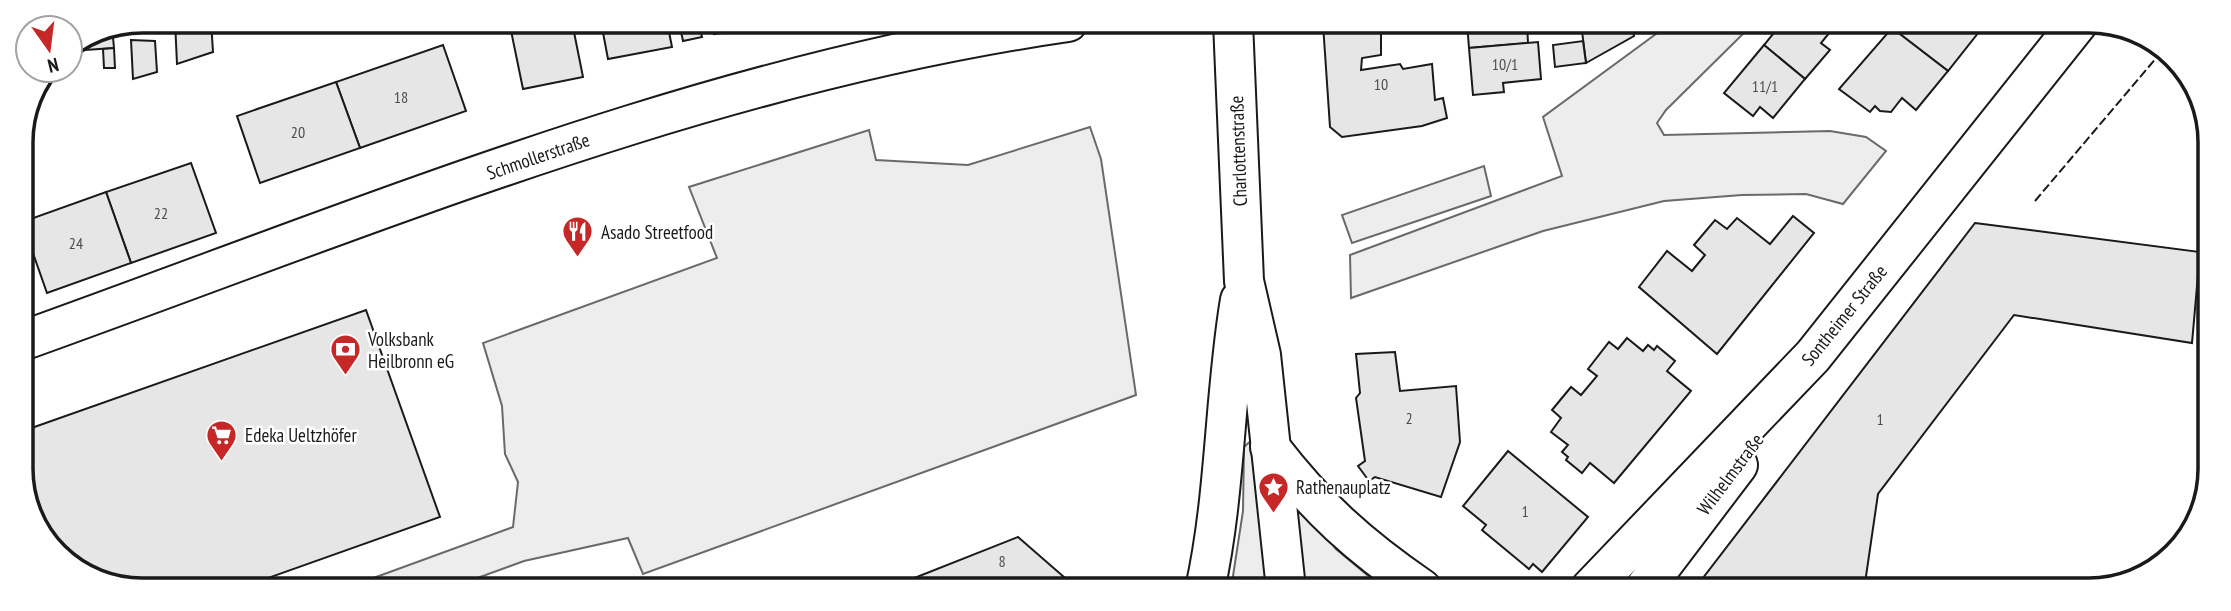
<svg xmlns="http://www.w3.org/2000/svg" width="2231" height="611" font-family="'PT Sans Narrow',sans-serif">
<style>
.built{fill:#ededed;stroke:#6a6a6a;stroke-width:2}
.building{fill:#e6e6e6;stroke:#1a1a1a;stroke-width:2}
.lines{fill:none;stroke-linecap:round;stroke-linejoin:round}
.minor-casing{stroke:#1a1a1a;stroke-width:42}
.major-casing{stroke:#1a1a1a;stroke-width:42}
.minor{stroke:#fff;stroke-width:38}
.major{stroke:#fff;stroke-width:38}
.fence{stroke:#1a1a1a;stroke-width:2;stroke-dasharray:9 3.5;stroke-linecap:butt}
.labels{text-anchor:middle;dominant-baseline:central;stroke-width:5;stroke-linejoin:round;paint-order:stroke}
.number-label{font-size:16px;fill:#4d4d4d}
.street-label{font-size:19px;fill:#1a1a1a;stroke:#fff}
.poi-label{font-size:19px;fill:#1a1a1a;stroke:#fff;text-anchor:start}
.rim{fill:none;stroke:#1a1a1a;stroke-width:3.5}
</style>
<rect width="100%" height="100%" fill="#fff"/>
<g class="built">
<path d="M1671,23H1754L1666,110L1657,123L1664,135L1830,131L1866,137L1886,151L1843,204L1806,194L1742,195L1664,201L1543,231L1351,298L1350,255L1562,176L1543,117Z"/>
<path d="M1090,127L1101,159L1136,395L643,574L628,538L524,561L450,588H346L513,527L518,482L505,454L502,406L483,343L717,258L689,187L869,130L876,160L968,165Z"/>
<path d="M1484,166L1491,196L1352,243L1342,215Z"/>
<path d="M1254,438L1336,549L1384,589H1231L1243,511L1244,447Z"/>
</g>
<g class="building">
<path d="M175,21H211L213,52L177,64Z"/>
<path d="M509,21L572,22L583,77L523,89Z"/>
<path d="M601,22H667L672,47L608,59Z"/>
<path d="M679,22H698L702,37L683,41Z"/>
<path d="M712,22H780V24L714,34Z"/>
<path d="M1381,23V55L1362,58L1361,70L1400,64L1403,69L1432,64L1435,100L1443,98L1447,118L1422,126L1342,137L1330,127L1323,24Z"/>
<path d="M1467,23H1527L1528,43L1469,48Z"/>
<path d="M1581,23H1632L1634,36L1586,63Z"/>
<path d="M1782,23H1830L1834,27L1821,43L1830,50L1805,79L1764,45Z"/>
<path d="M1896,23H1986L1948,71L1892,28Z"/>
<path d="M112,27L114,48L70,51V47L96,30Z"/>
<path d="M1892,28L1948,71L1916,110L1902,98L1891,112L1880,111L1875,106L1870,112L1839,89Z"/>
<path d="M131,40L155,41L157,72L133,79Z"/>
<path d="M1583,41L1586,63L1555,67L1553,45Z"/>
<path d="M1538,42L1541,79L1503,83L1504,92L1473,95L1469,48Z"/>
<path d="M443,45L466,111L360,148L336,82Z"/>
<path d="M1764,45L1805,79L1773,118L1760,107L1753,116L1724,93Z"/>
<path d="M114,48L115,68H104L103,49Z"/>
<path d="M336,82L360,148L260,183L237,116Z"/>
<path d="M191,163L216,233L131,263L106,192Z"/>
<path d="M106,192L131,263L47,293L22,222Z"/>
<path d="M1793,216L1814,233L1717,354L1639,287L1667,251L1692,271L1705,255L1694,245L1715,220L1727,229L1737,218L1770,244Z"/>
<path d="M1975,223L2200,252L2192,343L2014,315L1878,494L1864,590L1701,589L1703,578Z"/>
<path d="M2207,236H2208V348H2202Z"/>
<path d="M366,310L440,517L240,588H118L57,555L23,493V431Z"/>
<path d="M1627,338L1643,351L1648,345L1654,350L1657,346L1675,361L1667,371L1691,391L1614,483L1590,463L1582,473L1566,460L1568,457L1562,452L1568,445L1551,432L1561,418L1552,410L1571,387L1581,395L1597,376L1588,369L1609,342L1618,349Z"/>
<path d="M1395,352L1400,391L1456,386L1460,442L1441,497L1375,477L1369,481L1358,466L1365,461L1356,398L1360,393L1356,354Z"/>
<path d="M1508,451L1588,517L1542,572L1533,564L1529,569L1482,530L1486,525L1463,506Z"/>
<path d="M1018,537L1072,584L1070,589L889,588Z"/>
</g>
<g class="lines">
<defs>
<path id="minor" d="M22,341C365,218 706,74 1068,22"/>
<g id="major">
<path d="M1233,22L1244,281L1261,355L1286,589"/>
<path d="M1270,447C1317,508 1359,546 1422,589"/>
<path d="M1205,589C1226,494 1224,395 1240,300"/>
<path d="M1590,589L1813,356L2078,23"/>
<path d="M1644,589L1738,465"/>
</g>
</defs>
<use href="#minor" class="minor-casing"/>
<use href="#major" class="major-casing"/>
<use href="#minor" class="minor"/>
<use href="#major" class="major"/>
<path class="fence" d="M2035,201L2163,50"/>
</g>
<defs>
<symbol id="restaurant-pin" viewBox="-11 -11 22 30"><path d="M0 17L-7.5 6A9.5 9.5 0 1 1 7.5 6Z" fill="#c62828" stroke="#fff"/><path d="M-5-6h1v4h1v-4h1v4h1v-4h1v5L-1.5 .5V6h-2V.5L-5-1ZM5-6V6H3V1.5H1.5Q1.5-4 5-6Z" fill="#fff"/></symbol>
<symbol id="bank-pin" viewBox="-11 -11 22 30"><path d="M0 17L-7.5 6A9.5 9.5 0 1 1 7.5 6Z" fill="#c62828" stroke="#fff"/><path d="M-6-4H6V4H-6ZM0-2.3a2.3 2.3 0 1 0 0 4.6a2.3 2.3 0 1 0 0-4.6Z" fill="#fff"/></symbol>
<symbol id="supermarket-pin" viewBox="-11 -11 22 30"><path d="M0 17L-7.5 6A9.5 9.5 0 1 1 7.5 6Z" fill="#c62828" stroke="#fff"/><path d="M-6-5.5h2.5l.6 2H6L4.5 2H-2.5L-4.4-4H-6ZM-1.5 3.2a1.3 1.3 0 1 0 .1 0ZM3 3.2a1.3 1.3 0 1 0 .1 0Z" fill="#fff"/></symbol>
<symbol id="sight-pin" viewBox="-11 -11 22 30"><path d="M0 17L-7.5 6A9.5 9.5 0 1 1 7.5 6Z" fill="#c62828" stroke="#fff"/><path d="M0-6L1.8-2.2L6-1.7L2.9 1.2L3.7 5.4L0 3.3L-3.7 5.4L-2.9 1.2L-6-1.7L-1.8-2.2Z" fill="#fff"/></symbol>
</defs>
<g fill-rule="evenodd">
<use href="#restaurant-pin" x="560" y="214" width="35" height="47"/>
<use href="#bank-pin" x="328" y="332" width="35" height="47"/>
<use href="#supermarket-pin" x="204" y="418" width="35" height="47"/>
<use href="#sight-pin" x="1256" y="470" width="35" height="47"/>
</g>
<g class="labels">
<g class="number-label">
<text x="1505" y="64">10/1</text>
<text x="1381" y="84">10</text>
<text x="1765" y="86">11/1</text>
<text x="401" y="97">18</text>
<text x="298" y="132">20</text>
<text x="161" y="213">22</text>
<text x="76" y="243">24</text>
<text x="1409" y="418">2</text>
<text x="1880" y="419">1</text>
<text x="1525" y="511">1</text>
<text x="1002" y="561">8</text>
</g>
<g class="street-label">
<text transform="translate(1238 151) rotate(-92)">Charlottenstraße</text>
<text transform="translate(538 156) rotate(-19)">Schmollerstraße</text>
<text transform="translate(1844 315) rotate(-51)">Sontheimer Straße</text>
<text transform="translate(1730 474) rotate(-53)">Wilhelmstraße</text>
</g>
<g class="poi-label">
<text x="601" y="232">Asado Streetfood</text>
<text x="368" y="339">Volksbank<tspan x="368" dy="22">Heilbronn eG</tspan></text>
<text x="245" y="435">Edeka Ueltzhöfer</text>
<text x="1296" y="487">Rathenauplatz</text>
</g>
</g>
<path d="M0 0H2231V611H0ZM142 33H2089A109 109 0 0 1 2198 142V469A109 109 0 0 1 2089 578H142A109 109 0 0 1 33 469V142A109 109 0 0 1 142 33Z" fill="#fff" fill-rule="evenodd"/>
<path class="rim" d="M142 33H2089A109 109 0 0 1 2198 142V469A109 109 0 0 1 2089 578H142A109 109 0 0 1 33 469V142A109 109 0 0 1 142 33Z"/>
<g transform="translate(49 49) rotate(166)"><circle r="33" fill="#ffffff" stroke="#a3a3a3" stroke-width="2"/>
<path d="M0-5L12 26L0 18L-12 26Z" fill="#c62828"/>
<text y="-10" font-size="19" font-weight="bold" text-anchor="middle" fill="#1a1a1a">N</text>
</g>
</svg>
